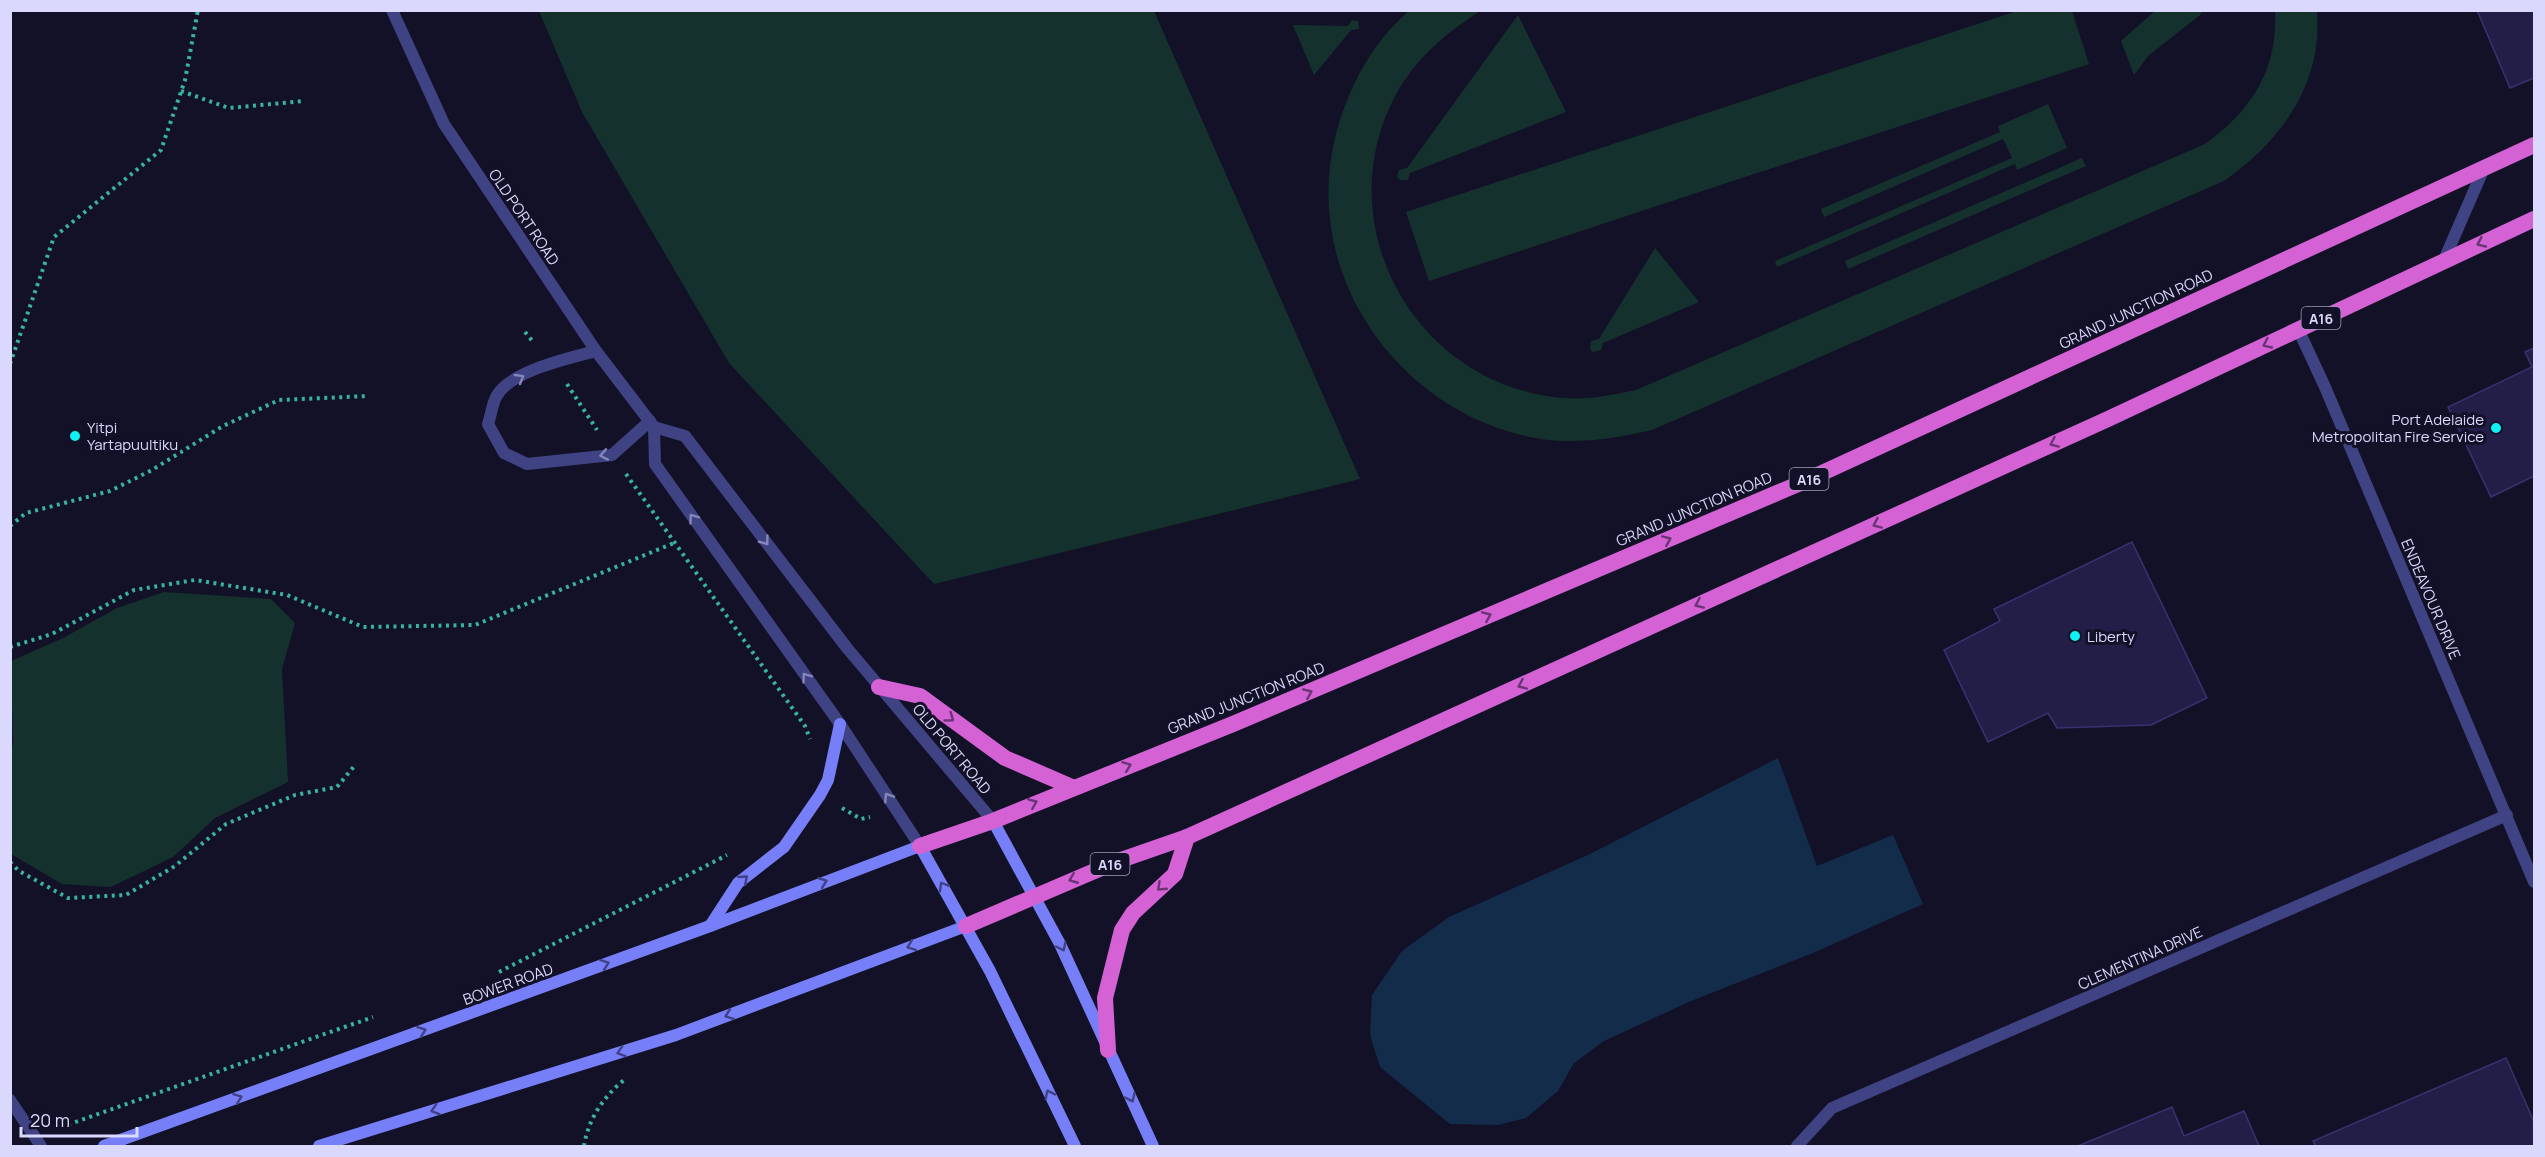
<svg xmlns="http://www.w3.org/2000/svg" width="2545" height="1157" font-family="Manrope,sans-serif">
<style>
.green{fill:#15312d}
.water{fill:#122c4a}
.building{fill:#231e47;stroke:#383271;stroke-width:1.5}
.lines{fill:none;stroke-linecap:round;stroke-linejoin:round}
.path{stroke:#37b39f;stroke-width:4;stroke-dasharray:3 4.5;stroke-linecap:butt}
.service{stroke:#3f4383;stroke-width:12}
.minor{stroke:#3f4383;stroke-width:12}
.secondary{stroke:#767ff7;stroke-width:12}
.trunk{stroke:#d462d5;stroke-width:16}
.oneway{stroke:#6a3575}
.oneway2{stroke:#8586ba}
.oneway3{stroke:#404285}
.poi-dot{fill:#11f0f1;stroke:#131127;stroke-width:2}
.labels{text-anchor:middle;dominant-baseline:central;stroke-width:6;stroke-linejoin:round;paint-order:stroke}
.shield{fill:#131127;stroke:#9e9dbd;stroke-width:1.5}
.shield-label{font-size:14px;font-weight:bold;fill:#dad9fd}
.street-label{font-size:15px;fill:#dad9fd;stroke:#131127}
.poi-label{font-size:15px;fill:#dad9fd;stroke:#131127;text-anchor:start}
</style>
<rect width="100%" height="100%" fill="#131127"/>
<g class="green">
<path d="M2020,10L2072,11L2089,64L1429,281L1406,212Z"/>
<path d="M539,11H1154L1360,479L934,584L729,363L582,112Z"/>
<path d="M1409,11H1480C1451,30 1424,51 1404,81C1320,212 1409,386 1564,398C1588,400 1612,395 1636,390L2205,144C2251,111 2278,70 2275,11H2317C2323,84 2281,141 2224,181L1652,430C1613,439 1574,445 1535,438C1398,412 1302,275 1335,138C1347,90 1371,43 1409,11Z"/>
<path d="M2155,11H2202L2200,15L2148,56L2134,75L2121,41Z"/>
<path d="M1518,15L1566,112L1410,173L1408,180H1400L1397,177L1399,170L1407,168Z"/>
<path d="M1352,20L1358,21L1359,29L1351,30L1314,75L1293,25L1348,26Z"/>
<path d="M2048,104L2067,148L2017,170L2015,164L1777,267L1775,261L2012,158L2003,139L1824,217L1821,209L2000,132L1998,126Z"/>
<path d="M2082,158L2086,166L1848,269L1845,261Z"/>
<path d="M1655,248L1699,302L1603,343L1601,350L1593,352L1590,349L1591,341L1599,339Z"/>
<path d="M164,592L271,599L295,623L282,669L288,782L215,818L173,857L111,887L62,884L11,854L10,753L13,744L11,661L63,638L117,608Z"/>
</g>
<path class="water" d="M1778,758L1817,866L1893,835L1923,904L1813,953L1691,1001L1604,1041L1574,1063L1558,1091L1526,1118L1498,1125L1450,1124L1380,1067L1370,1035L1372,995L1402,951L1449,917L1590,854Z"/>
<g class="building">
<path d="M2477,10H2534V78L2510,88Z"/>
<path d="M2534,348V476L2491,497L2448,407L2532,367L2525,352Z"/>
<path d="M2132,542L2207,698L2151,725L2057,728L2048,713L1988,742L1944,650L2000,621L1994,609Z"/>
<path d="M2506,1058L2534,1122V1146H2316L2313,1141Z"/>
<path d="M2172,1107L2184,1136L2244,1111L2259,1146H2078Z"/>
</g>
<g class="lines">
<g class="path">
<path d="M181,91L229,108L304,101"/>
<path d="M525,332L534,343"/>
<path d="M10,364L54,237L161,150L185,80L198,10"/>
<path d="M567,384L597,430"/>
<path d="M626,474L805,726L810,739"/>
<path d="M10,526L26,513L110,491L152,470L223,426L279,400L368,396"/>
<path d="M10,647L52,634L134,590L195,580L287,595L363,627L475,625L674,543"/>
<path d="M842,808L861,819L870,817"/>
<path d="M10,862L19,871L68,898L126,895L175,866L226,824L295,795L337,787L356,764"/>
<path d="M499,972L727,855"/>
<path d="M61,1127L373,1017"/>
<path d="M584,1146C588,1120 603,1097 624,1080"/>
</g>
<g class="service">
<path d="M2444,260L2484,168"/>
<path d="M596,351C570,358 509,371 496,397C492,405 491,416 488,424L504,453L527,464L612,455L650,421"/>
<path d="M10,1100L41,1146"/>
</g>
<g class="minor">
<path d="M392,10L444,124L596,351L654,427L685,436L847,648L993,821"/>
<path d="M2298,329L2325,387L2534,882"/>
<path d="M654,427L655,464L840,724L920,846"/>
<path d="M1797,1146L1832,1108L2507,815"/>
</g>
<g class="secondary">
<path d="M993,821L1060,944L1153,1146"/>
<path d="M710,926L738,883L784,847L820,795L828,780L840,724"/>
<path d="M104,1146L710,926L920,846L990,971L1075,1146"/>
<path d="M319,1146L676,1035L966,926"/>
</g>
<g class="trunk">
<path d="M879,687L920,696L1005,758L1072,787"/>
<path d="M920,846L993,821L1233,724L1796,485L2534,145"/>
<path d="M966,926L1118,861L1187,837L2108,419L2534,219"/>
<path d="M1108,1050L1105,998L1122,930L1133,913L1175,874L1187,837"/>
</g>
</g>
<defs><path id="oneway-chevron" d="M-2-3.5L2.5 0L-2 3.5" fill="none" stroke-width="1.6" stroke-linecap="round" stroke-linejoin="round" transform="scale(1.5)"/></defs>
<g class="oneway">
<use href="#oneway-chevron" transform="translate(2481 243) rotate(155)"/>
<use href="#oneway-chevron" transform="translate(2267 344) rotate(155)"/>
<use href="#oneway-chevron" transform="translate(2054 443) rotate(156)"/>
<use href="#oneway-chevron" transform="translate(1877 524) rotate(156)"/>
<use href="#oneway-chevron" transform="translate(1667 540) rotate(-23)"/>
<use href="#oneway-chevron" transform="translate(1699 604) rotate(156)"/>
<use href="#oneway-chevron" transform="translate(1487 616) rotate(-23)"/>
<use href="#oneway-chevron" transform="translate(1522 685) rotate(156)"/>
<use href="#oneway-chevron" transform="translate(1308 693) rotate(-23)"/>
<use href="#oneway-chevron" transform="translate(950 718) rotate(36)"/>
<use href="#oneway-chevron" transform="translate(1127 766) rotate(-21)"/>
<use href="#oneway-chevron" transform="translate(1033 803) rotate(-23)"/>
<use href="#oneway-chevron" transform="translate(1073 879) rotate(158)"/>
<use href="#oneway-chevron" transform="translate(1161 887) rotate(137)"/>
</g>
<g class="oneway2">
<use href="#oneway-chevron" transform="translate(520 378) rotate(-30)"/>
<use href="#oneway-chevron" transform="translate(604 455) rotate(169)"/>
<use href="#oneway-chevron" transform="translate(693 518) rotate(-126)"/>
<use href="#oneway-chevron" transform="translate(765 541) rotate(53)"/>
<use href="#oneway-chevron" transform="translate(806 677) rotate(-126)"/>
<use href="#oneway-chevron" transform="translate(888 797) rotate(-123)"/>
</g>
<g class="oneway3">
<use href="#oneway-chevron" transform="translate(744 879) rotate(-41)"/>
<use href="#oneway-chevron" transform="translate(823 882) rotate(-21)"/>
<use href="#oneway-chevron" transform="translate(943 886) rotate(-120)"/>
<use href="#oneway-chevron" transform="translate(911 946) rotate(159)"/>
<use href="#oneway-chevron" transform="translate(1062 947) rotate(65)"/>
<use href="#oneway-chevron" transform="translate(605 964) rotate(-20)"/>
<use href="#oneway-chevron" transform="translate(729 1015) rotate(159)"/>
<use href="#oneway-chevron" transform="translate(422 1031) rotate(-20)"/>
<use href="#oneway-chevron" transform="translate(621 1052) rotate(163)"/>
<use href="#oneway-chevron" transform="translate(1049 1094) rotate(-116)"/>
<use href="#oneway-chevron" transform="translate(238 1098) rotate(-20)"/>
<use href="#oneway-chevron" transform="translate(1131 1098) rotate(65)"/>
<use href="#oneway-chevron" transform="translate(435 1110) rotate(163)"/>
</g>
<g class="poi-dot">
<circle cx="2496" cy="428" r="6"/>
<circle cx="75" cy="436" r="6"/>
<circle cx="2075" cy="636" r="6"/>
</g>
<g class="labels">
<g class="shield">
<rect x="2301.5" y="307" width="39" height="22" rx="4.5"/>
<rect x="1789.5" y="468" width="39" height="22" rx="4.5"/>
<rect x="1090.5" y="853" width="39" height="22" rx="4.5"/>
</g>
<g class="shield-label">
<text x="2321" y="318">A16</text>
<text x="1809" y="479">A16</text>
<text x="1110" y="864">A16</text>
</g>
<g class="street-label">
<text transform="translate(524 217) rotate(56)">OLD PORT ROAD</text>
<text transform="translate(2136 309) rotate(-25)">GRAND JUNCTION ROAD</text>
<text transform="translate(1694 509) rotate(-23)">GRAND JUNCTION ROAD</text>
<text transform="translate(2431 599) rotate(67)">ENDEAVOUR DRIVE</text>
<text transform="translate(1246 698) rotate(-22)">GRAND JUNCTION ROAD</text>
<text transform="translate(952 749) rotate(50)">OLD PORT ROAD</text>
<text transform="translate(2140 958) rotate(-24)">CLEMENTINA DRIVE</text>
<text transform="translate(508 984) rotate(-20)">BOWER ROAD</text>
</g>
<g class="poi-label">
<text x="2484" y="419" text-anchor="end">Port Adelaide<tspan x="2484" dy="17">Metropolitan Fire Service</tspan></text>
<text x="87" y="427">Yitpi<tspan x="87" dy="17">Yartapuultiku</tspan></text>
<text x="2087" y="636">Liberty</text>
</g>
</g>
<rect width="2545" height="1157" fill="none" stroke="#dad9fd" stroke-width="24"/>
<path d="M21 1127v9h116v-9" fill="none" stroke="#dad9fd" stroke-width="3"/>
<text x="30" y="1127" font-size="18" fill="#dad9fd" stroke="#131127" stroke-width="4.5" paint-order="stroke">20 m</text>
</svg>
